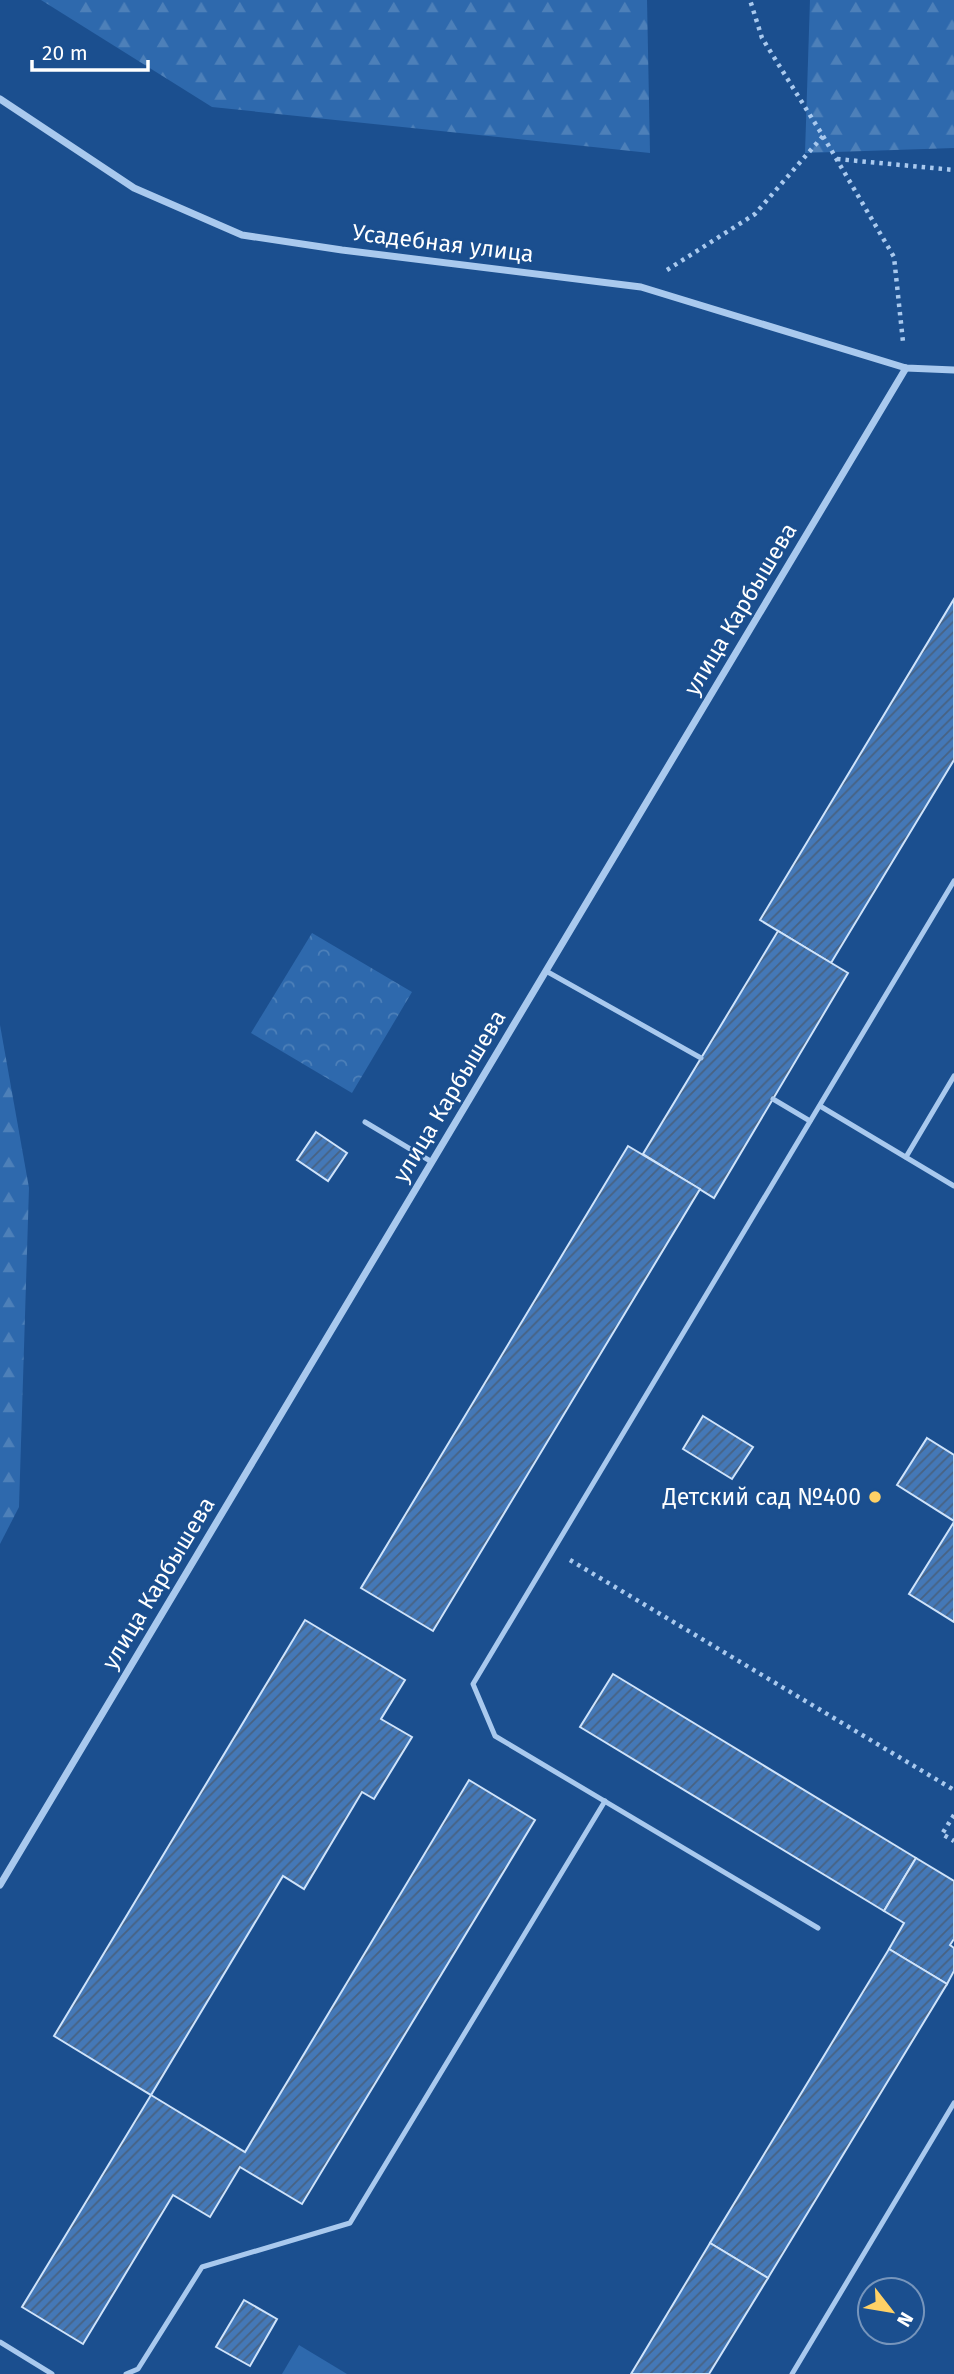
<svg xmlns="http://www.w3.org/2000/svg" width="954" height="2374" font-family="'Fira Sans',sans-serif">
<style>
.forest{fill:url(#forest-firs)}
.park{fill:url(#park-crowns)}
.garden{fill:#2e69ad}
.building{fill:url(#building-hatch);stroke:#cfe3fa;stroke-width:2}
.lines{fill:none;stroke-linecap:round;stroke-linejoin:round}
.path{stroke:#a9c9ee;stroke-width:4.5;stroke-dasharray:3.5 5;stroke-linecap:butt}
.lane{stroke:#a9c9ee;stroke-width:5}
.street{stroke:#a9c9ee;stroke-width:7}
.poi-dot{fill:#ffd166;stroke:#1b4f8f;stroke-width:2.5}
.labels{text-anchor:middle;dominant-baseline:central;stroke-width:5;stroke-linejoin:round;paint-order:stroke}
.street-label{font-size:23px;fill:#fff;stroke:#1b4f8f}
.poi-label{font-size:23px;fill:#fff;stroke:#1b4f8f;text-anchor:end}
</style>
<defs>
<pattern id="forest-firs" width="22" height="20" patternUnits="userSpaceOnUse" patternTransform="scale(1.75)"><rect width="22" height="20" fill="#2e69ad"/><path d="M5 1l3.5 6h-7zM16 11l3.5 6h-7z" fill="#4d80b9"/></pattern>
<pattern id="park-crowns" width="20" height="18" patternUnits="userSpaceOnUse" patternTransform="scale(1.75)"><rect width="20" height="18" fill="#2e69ad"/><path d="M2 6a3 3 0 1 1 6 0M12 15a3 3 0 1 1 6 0" fill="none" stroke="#4d80b9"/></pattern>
<pattern id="building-hatch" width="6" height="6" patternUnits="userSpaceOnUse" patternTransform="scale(1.75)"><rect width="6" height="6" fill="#4478b7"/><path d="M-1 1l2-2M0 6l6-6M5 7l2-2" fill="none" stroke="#486282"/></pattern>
</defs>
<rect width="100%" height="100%" fill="#1b4f8f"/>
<g class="forest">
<path d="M41,0H647L650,153L212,107Z"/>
<path d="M810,0H954V148L805,153Z"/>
<path d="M0,1025L29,1188L19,1507L0,1544Z"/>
</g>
<path class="park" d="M312,933L412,992L352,1093L251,1033Z"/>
<path class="garden" d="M299,2345L347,2374H282Z"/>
<g class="building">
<path d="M954,599V760L831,963L760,920Z"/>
<path d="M778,931L848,973L714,1198L643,1154Z"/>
<path d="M316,1132L347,1153L328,1181L297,1160Z"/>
<path d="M628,1146L700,1189L433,1631L361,1588Z"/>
<path d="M703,1416L753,1447L732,1479L683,1449Z"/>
<path d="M927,1438L954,1455V1521L897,1485Z"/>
<path d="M954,1522V1622L909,1594Z"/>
<path d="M305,1620L405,1680L381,1719L412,1737L374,1799L362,1792L304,1889L283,1876L151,2095L54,2036Z"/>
<path d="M613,1674L916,1858L884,1911L580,1727Z"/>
<path d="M469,1780L535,1820L302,2204L240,2167L210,2217L173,2195L83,2344L22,2307L151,2095L245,2152Z"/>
<path d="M916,1858L954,1881V1939L950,1945L954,1948V1971L947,1984L889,1949L904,1923L884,1911Z"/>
<path d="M889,1949L947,1984L768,2278L710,2243Z"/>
<path d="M710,2243L768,2278L709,2374H631Z"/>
<path d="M244,2300L277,2319L250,2366L216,2347Z"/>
</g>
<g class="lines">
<g class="path">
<path d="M823,136L894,257L903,342"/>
<path d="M837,159L954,170"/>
<path d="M667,270L755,214L823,136L762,38L750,0"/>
<path d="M570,1560L954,1790"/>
<path d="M954,1815L942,1834L954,1841"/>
</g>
<g class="lane">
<path d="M546,971L701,1058"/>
<path d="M773,1099L810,1121"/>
<path d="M820,1106L954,1186"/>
<path d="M365,1122L432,1162"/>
<path d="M906,1157L954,1076"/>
<path d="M818,1928L495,1736L473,1684L954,881"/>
<path d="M0,2342L52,2374"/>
<path d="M126,2374L138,2369L202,2267L350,2223L605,1801"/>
<path d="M792,2374L954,2103"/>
</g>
<g class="street">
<path d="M0,99L134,188L242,235L342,250L641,287L906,368L954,370"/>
<path d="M0,1885L906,368"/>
</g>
</g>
<circle class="poi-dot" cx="875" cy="1497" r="7"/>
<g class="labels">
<g class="street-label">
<text transform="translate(443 243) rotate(7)">Усадебная улица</text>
<text transform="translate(740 609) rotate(-59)">улица Карбышева</text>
<text transform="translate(449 1096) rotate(-59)">улица Карбышева</text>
<text transform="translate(158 1583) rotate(-59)">улица Карбышева</text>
</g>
<g class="poi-label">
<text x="861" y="1497">Детский сад №400</text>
</g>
</g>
<g transform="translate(891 2311) rotate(121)"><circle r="33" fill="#1b4f8f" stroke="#7695bc" stroke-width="2"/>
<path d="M0-5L12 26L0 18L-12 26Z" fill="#ffd166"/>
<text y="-10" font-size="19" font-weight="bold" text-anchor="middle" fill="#ffffff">N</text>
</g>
<path d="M32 60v10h116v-10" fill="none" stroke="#ffffff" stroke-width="3.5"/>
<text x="42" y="60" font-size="21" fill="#ffffff" stroke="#1b4f8f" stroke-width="5" paint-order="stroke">20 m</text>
</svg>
